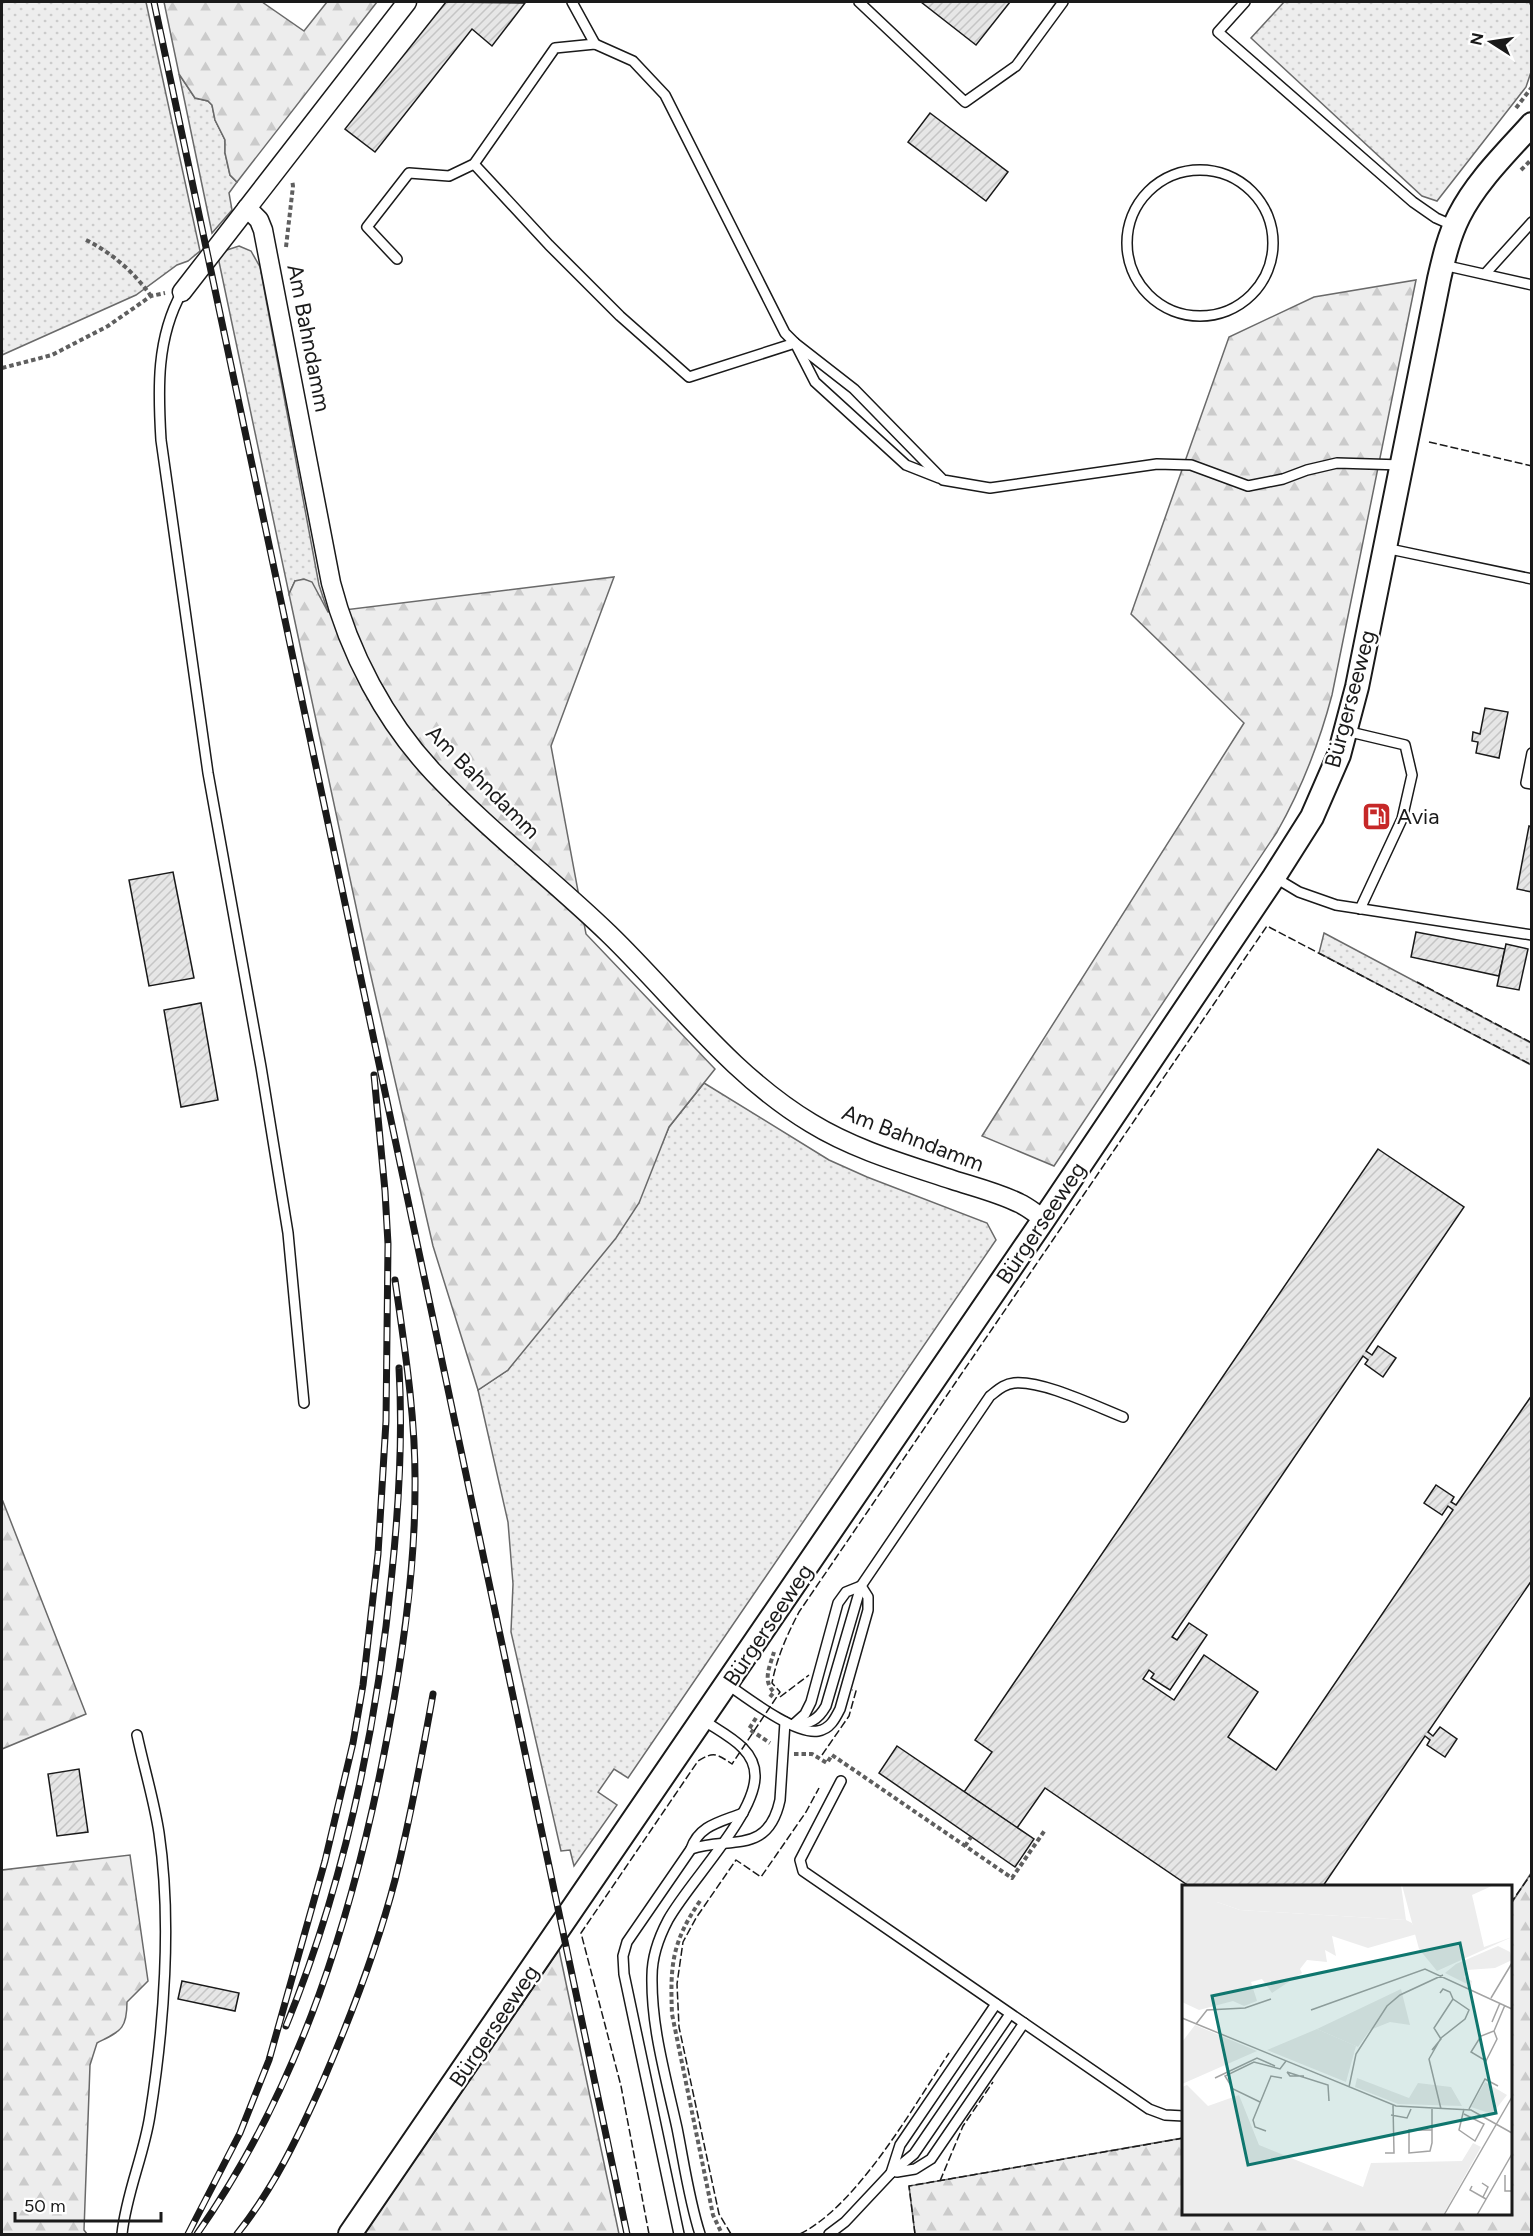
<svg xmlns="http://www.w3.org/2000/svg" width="1533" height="2236" font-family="Figtree,sans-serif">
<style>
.grass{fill:url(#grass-dots);stroke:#6a6a6a;stroke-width:1.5}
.forest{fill:url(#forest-firs);stroke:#6a6a6a;stroke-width:1.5}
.building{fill:url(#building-hatch);stroke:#1a1a1a;stroke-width:1.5}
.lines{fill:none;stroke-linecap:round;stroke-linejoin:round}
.service-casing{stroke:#1a1a1a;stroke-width:12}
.minor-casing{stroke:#1a1a1a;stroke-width:21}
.tertiary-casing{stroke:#1a1a1a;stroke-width:26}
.path{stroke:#5f5f5f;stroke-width:4;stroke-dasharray:4.5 3;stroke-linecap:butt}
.service{stroke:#fff;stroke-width:9}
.minor{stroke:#fff;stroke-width:18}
.tertiary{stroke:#fff;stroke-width:22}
.rail-casing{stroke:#1a1a1a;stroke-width:7}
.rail{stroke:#fff;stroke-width:4.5;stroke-dasharray:14;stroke-linecap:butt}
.fence{stroke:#1a1a1a;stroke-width:1.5;stroke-dasharray:8 3;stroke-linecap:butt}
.labels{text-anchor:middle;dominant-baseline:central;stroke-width:4.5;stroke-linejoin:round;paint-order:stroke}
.street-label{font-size:22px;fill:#1a1a1a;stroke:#fff}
.poi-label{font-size:22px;fill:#1a1a1a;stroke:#fff;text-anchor:start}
.inset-road{fill:none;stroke:#a3a3a3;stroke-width:1.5}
.view{fill:#0f766e;fill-opacity:0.15;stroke:#0f766e;stroke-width:3}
.inset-edge{fill:none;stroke:#1a1a1a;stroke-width:3}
</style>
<defs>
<pattern id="grass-dots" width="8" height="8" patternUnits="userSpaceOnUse" patternTransform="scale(1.5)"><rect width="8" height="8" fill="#ededed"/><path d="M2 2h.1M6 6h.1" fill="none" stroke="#cbcbcb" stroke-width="1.8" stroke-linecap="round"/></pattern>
<pattern id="forest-firs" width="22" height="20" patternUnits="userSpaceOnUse" patternTransform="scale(1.5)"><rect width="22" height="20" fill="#ededed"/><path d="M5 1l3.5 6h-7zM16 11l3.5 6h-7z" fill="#cbcbcb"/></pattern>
<pattern id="building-hatch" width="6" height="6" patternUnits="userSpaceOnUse" patternTransform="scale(1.5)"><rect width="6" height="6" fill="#e6e6e6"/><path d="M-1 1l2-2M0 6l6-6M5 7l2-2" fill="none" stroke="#c5c5c5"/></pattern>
</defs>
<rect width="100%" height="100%" fill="#fff"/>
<g class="grass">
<path d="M2,2H146L200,251L188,261L177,265L136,295L2,355Z"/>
<path d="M1284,2H1529L1532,7L1531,72L1526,87L1437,201L1422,196L1251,38Z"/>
<path d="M179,74L195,98L208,101L212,105L215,120L225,140V153L230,175L237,182L229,193L232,210L212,233Z"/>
<path d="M239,246L251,251L260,267L319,585L328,612L295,581L289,594L218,257L227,250Z"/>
<path d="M1324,933L1531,1043V1065L1319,953Z"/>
<path d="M704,1083L829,1160L867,1177L987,1223L996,1240L628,1778L614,1769L598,1792L617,1805L574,1866L570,1850L561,1851L511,1632L513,1584L508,1522L478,1390L508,1370L657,1155L669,1127Z"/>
</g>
<g class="forest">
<path d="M164,2H262L304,31L327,2H377L237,182L230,175L225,153V140L215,120L212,105L208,101L195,98L179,74Z"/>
<path d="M1416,280L1332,695C1319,744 1302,788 1277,832L1054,1166L982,1136L1244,723L1131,614L1229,337L1314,297Z"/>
<path d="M614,577L551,746L586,934L715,1069L669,1127L639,1203L616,1238L508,1370L478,1390L433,1246L370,972L289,594L295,581L304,579L312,582L328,612Z"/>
<path d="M2,1499L86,1714L2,1749Z"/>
<path d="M130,1855L148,1981L127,2002C127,2030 120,2031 97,2043L90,2065L84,2230L87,2234H2V1870Z"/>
<path d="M1531,1873V2234H915L909,2186L1183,2138L1184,2214H1510L1511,1904Z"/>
<path d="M559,1950L619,2234H364Z"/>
</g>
<g class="building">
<path d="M446,2L525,3L492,46L472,29L375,152L345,129Z"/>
<path d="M921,2H1010L976,45Z"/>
<path d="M930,113L1008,172L986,201L908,142Z"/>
<path d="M1485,708L1508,712L1499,758L1476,753L1478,742L1472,741L1473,732L1480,734Z"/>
<path d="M1529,826L1532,827V892L1517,889Z"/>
<path d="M173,872L194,978L149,986L129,880Z"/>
<path d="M1416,932L1505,949L1499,976L1411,957Z"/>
<path d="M1506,944L1528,949L1519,990L1497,986Z"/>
<path d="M201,1003L218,1100L181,1107L164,1010Z"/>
<path d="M1378,1149L1464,1207L1366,1351L1372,1355L1378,1346L1396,1358L1383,1377L1365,1364L1368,1360L1363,1356L1172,1637L1177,1640L1189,1623L1207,1635L1170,1690L1151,1678L1154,1674L1149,1670L1143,1679L1174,1700L1204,1655L1258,1692L1228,1737L1276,1770L1453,1510L1448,1506L1442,1515L1424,1503L1436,1485L1454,1497L1451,1502L1456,1505L1532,1395V1580L1428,1732L1433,1736L1440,1727L1457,1739L1445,1757L1427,1745L1430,1740L1425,1736L1323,1886H1189L1045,1788L1017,1828L964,1792L992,1752L975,1740Z"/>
<path d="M897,1746L1034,1839L1015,1867L879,1773Z"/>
<path d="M79,1769L88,1832L57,1836L48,1774Z"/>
<path d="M182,1981L239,1993L235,2011L178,1999Z"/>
</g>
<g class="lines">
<defs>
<g id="service">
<path d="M572,2L595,44"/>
<path d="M859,2L965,102L1016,66L1063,2"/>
<path d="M1245,2L1218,32L1413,202L1436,218L1454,226"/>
<path d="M474,164L549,245L620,316L689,377L795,343L815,382L906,465L939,478"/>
<circle cx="1200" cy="243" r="73"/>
<path d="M397,259L367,227L409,173L449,176L474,164L555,48L595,44L633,61L665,95L785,333L795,343L854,389L943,480L990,488L1157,464L1191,465L1248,486L1283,479L1307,470L1337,463L1402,465"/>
<path d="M1443,265L1532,285"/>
<path d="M1485,274L1532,222"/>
<path d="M182,292C156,338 158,390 161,440L208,773L261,1067L288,1233L304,1403"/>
<path d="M1385,548L1532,579"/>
<path d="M1346,731L1405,745L1412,775L1402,819L1360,909"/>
<path d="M1532,753L1526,783L1532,784"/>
<path d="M1274,877L1299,892L1336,905L1532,935"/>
<path d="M727,1684C746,1697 795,1735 818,1731C830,1729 835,1719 840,1709L868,1610V1597L861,1586"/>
<path d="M794,1724C810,1724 818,1720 826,1706L861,1586L990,1396C998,1390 1004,1384 1014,1383C1042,1380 1095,1406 1123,1417"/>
<path d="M794,1724L805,1714L811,1702L838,1603L846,1592L861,1586"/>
<path d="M841,1781L800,1860L803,1871L1149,2109L1165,2115L1184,2116"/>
<path d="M691,1849C729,1836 768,1856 780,1800L785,1722"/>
<path d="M897,2172L915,2169L931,2159L1024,2023"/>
<path d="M891,2173L900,2145L996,2004"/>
<path d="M122,2234C126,2194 144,2155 150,2115C164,2027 172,1921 159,1833C154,1800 144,1768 137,1735"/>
<path d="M679,2234L624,1974L623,1956L627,1942L691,1849C699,1825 721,1822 743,1813"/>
<path d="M700,2234C689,2200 684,2163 677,2128C666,2078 651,2027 652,1976C652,1956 659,1937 668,1920C689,1882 754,1817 755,1777C756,1748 725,1735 703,1720"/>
<path d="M829,2234L845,2222L891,2173L914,2154L1010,2014"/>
</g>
<g id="minor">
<path d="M247,208L259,220L263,230L331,583C349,653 385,721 434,773C489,831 552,879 609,934C676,999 731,1075 811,1123C855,1150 905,1164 953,1180C975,1187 999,1193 1019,1203C1028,1207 1036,1214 1044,1219"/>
<path d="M182,292L407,2"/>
</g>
<path id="tertiary" d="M350,2234L1044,1219L1274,877L1312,817L1339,755L1357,687L1439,279C1444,257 1449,236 1459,216C1476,182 1506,153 1532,124"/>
</defs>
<use href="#service" class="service-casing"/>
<use href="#minor" class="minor-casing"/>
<use href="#tertiary" class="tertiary-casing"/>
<g class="path">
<path d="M1516,108L1532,87"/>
<path d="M1521,170L1532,159"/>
<path d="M86,240C112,253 134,272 151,296"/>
<path d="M286,247L293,186L292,180"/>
<path d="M2,368L52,355L108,326L151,296L165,293"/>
<path d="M770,1697L774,1692C762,1681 770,1666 774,1652"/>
<path d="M756,1718L749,1729L770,1743"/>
<path d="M794,1754H812L827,1763L832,1755L1012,1878L1045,1830"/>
<path d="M965,1846L971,1837"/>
<path d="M700,1901C672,1942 670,1965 672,2014L713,2215L722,2234"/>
</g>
<use href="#service" class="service"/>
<use href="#minor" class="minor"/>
<use href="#tertiary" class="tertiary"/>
<defs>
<g id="rail">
<path d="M154,2L627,2234"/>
<path d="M286,2026C345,1882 377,1727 392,1572C399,1504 403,1436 399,1368"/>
<path d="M188,2234L240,2133L269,2060L325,1861L353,1743L363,1685L378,1554L386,1421L388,1244L385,1191L374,1075"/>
<path d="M197,2234C301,2086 355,1910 388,1733C403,1653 415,1571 415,1489C416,1419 405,1350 395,1280"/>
<path d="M237,2234C274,2188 299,2135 323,2081C351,2016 377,1949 395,1880C410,1819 422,1756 433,1694"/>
</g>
</defs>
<use href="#rail" class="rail-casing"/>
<use href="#rail" class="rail"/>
<g class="fence">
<path d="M1429,442L1532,466"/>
<path d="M1417,982L1532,1043"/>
<path d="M780,1697L809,1675"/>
<path d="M822,1755L849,1716L856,1691L852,1690"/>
<path d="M1510,1904L1532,1873"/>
<path d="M940,2181L963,2126L993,2082"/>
<path d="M649,2234L621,2086L581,1933L698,1761C714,1751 717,1754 732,1764L780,1692L772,1683C777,1657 787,1635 799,1612L1267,926L1532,1065"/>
<path d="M731,2234L719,2214L679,2027L677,1984L683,1942L696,1918L736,1860L761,1877L806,1812L819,1788"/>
<path d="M800,2234C858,2205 913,2107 949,2053"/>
<path d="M915,2234L909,2186L1184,2138"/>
</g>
</g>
<defs>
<symbol id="fuel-square" viewBox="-11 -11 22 22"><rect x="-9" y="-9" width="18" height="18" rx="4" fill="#c62828" stroke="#fff"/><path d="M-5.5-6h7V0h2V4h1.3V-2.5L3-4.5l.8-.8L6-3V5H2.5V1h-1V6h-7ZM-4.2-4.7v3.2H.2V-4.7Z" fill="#fff"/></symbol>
</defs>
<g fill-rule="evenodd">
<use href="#fuel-square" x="1360" y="800" width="33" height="33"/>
</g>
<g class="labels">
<g class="street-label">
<text transform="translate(309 338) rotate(79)">Am Bahndamm</text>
<text transform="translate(1350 699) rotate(-75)">Bürgerseeweg</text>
<text transform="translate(483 782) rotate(45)">Am Bahndamm</text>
<text transform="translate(913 1138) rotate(21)">Am Bahndamm</text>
<text transform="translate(1041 1223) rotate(-56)">Bürgerseeweg</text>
<text transform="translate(768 1625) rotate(-56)">Bürgerseeweg</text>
<text transform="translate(494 2026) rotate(-56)">Bürgerseeweg</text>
</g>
<g class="poi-label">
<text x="1397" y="816">Avia</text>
</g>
</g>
<g transform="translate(1182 1885)">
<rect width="330" height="330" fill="#fff"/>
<path d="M35,0H219L224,35L58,25L35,17ZM220,0H312L290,10L302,62L330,52L255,86L237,64ZM135,144L174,161L164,197L85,165ZM303,197L325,210L310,229L289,222Z" fill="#ededed"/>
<path d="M0,0H35V17L58,25L224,35L230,38L235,49L186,63L150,51L154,71L143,65L145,77L125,75L118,84L120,88L90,108L80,94L69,97L75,116L62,121L51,116L17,125L0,117ZM316,61L328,67L330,75L313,83L285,85L282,92L290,96L289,101L263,88L274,79ZM219,104L228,140L208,137L188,145L176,162L135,144ZM13,140L75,166L0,199V157ZM175,193L227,213L236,198L269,202L280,221L216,219L173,202ZM5,200L26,221L57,210L77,260L181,302L189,278L280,276L291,258L299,262L261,330H0V202Z" fill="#ededed"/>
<path class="inset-road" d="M258,108L261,104L268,107L271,114L287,125L283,134L259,153L247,174L259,224M309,113L330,78M129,125L243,84L330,124M0,133L214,221L289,225L330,248M310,137L318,118M14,139L25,125L63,123L89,114M312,146L315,154L304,176L289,167L299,151L312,146L323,120M250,165L259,154L252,143L271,114M105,187L146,200L147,216M105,187L108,191H122M33,193L75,173L93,181M167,202L174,169L205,121L218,110L261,90M78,217L51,204L43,191L72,177L98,184L104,176M250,224V258L248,266L227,268V245H250M287,224L303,194L316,201M282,229L302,239L293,256L277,245L282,224M209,230L225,233L229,224M84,246L73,242L71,235L89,191L100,193M203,268H212L211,220M323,290V306H330M300,298L306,302L301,312M290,301L288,305L304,314M262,330L330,212M295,330L330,269"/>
<path class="view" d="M278,58L314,228L66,280L30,111Z"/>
<rect width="330" height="330" class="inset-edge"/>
</g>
<rect width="1533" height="2236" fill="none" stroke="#1a1a1a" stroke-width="6"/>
<g transform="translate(1491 42) rotate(282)" stroke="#ffffff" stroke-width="4.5" paint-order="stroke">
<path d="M0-4.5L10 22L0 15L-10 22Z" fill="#1a1a1a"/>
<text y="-9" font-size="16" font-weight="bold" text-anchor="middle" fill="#1a1a1a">N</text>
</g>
<path d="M15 2212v9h146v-9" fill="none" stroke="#1a1a1a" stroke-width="3"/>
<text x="24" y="2212" font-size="18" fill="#1a1a1a" stroke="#ffffff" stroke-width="4.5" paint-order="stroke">50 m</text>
</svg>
